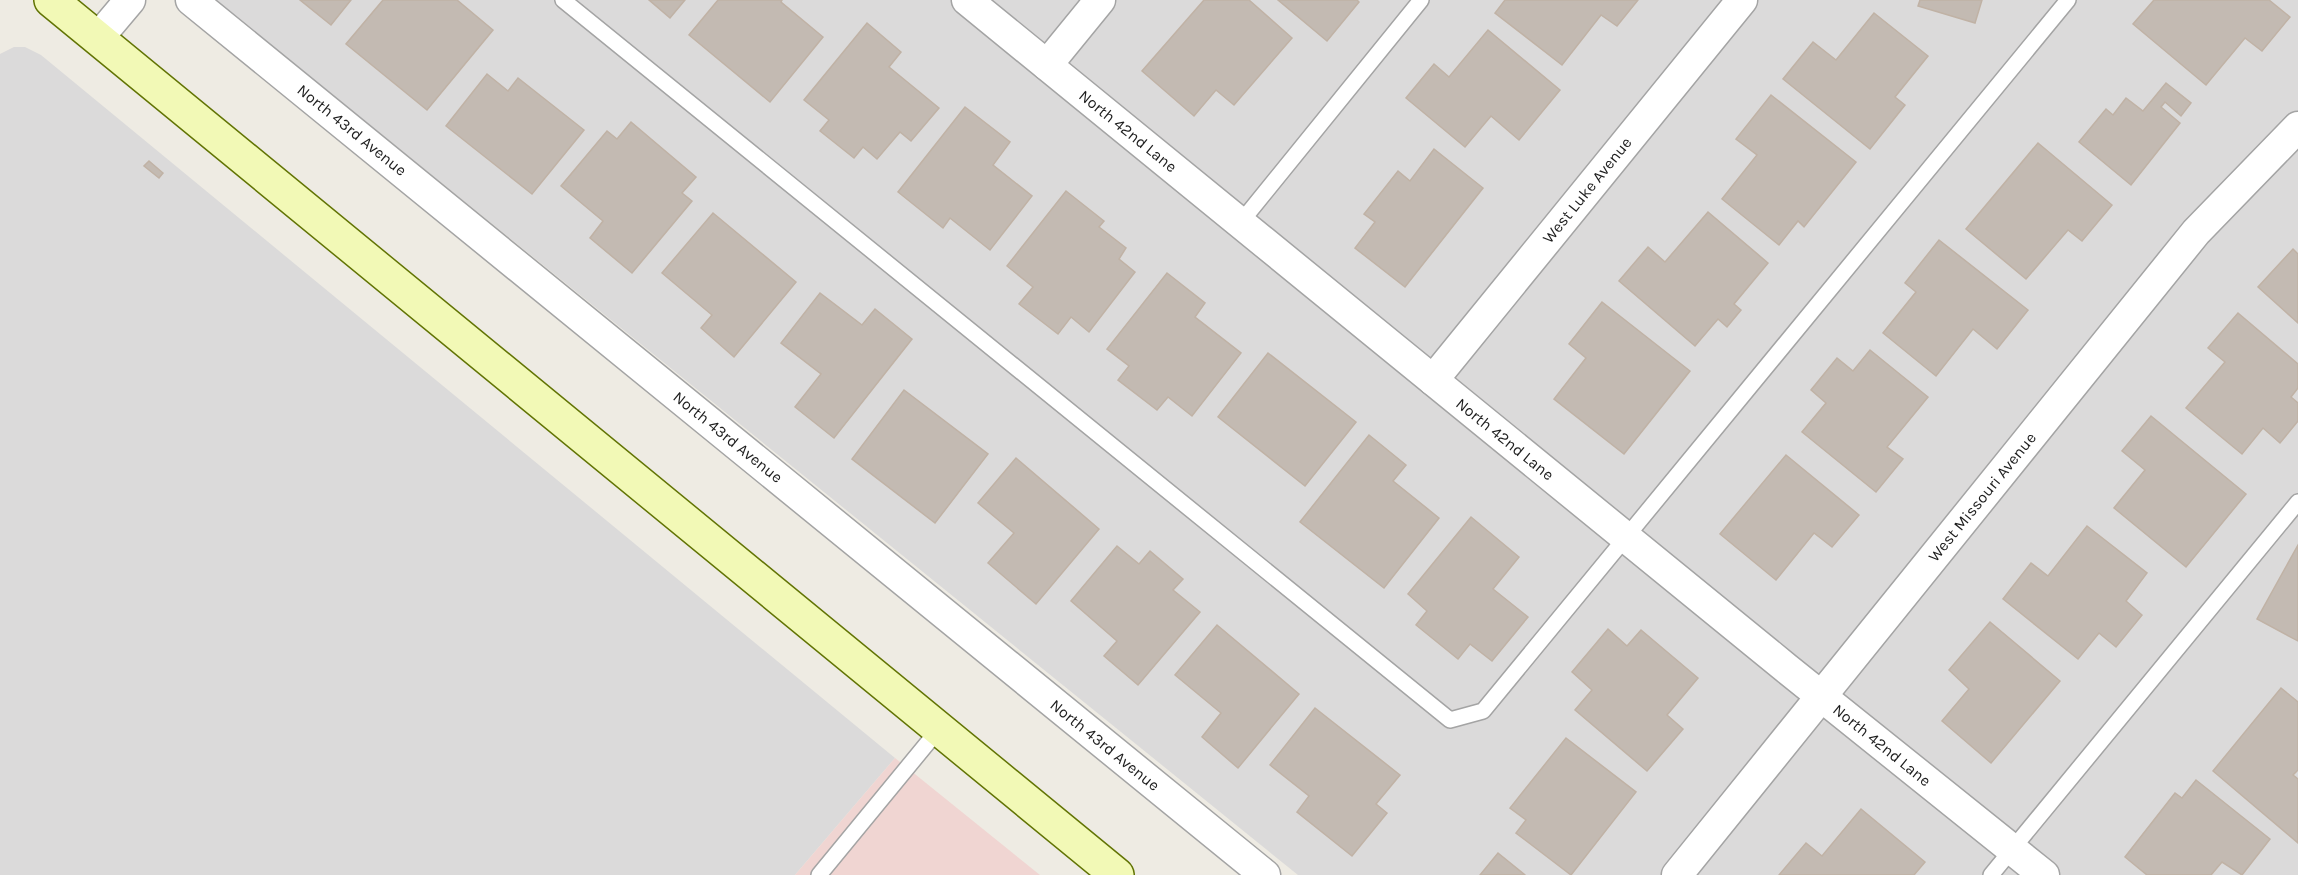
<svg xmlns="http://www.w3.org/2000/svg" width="2298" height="875" font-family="Karla,sans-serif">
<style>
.residential{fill:#dbdada}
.commercial{fill:#f0d5d2}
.building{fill:#c3bab2;stroke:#c0b2a5;stroke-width:1.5}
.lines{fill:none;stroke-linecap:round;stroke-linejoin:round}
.service-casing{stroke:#a4a4a4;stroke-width:18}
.minor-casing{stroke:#a4a4a4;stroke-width:33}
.secondary-casing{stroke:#627404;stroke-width:36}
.service{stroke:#fff;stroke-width:15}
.minor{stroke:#fff;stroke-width:30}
.secondary{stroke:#f2f9b6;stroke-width:33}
.labels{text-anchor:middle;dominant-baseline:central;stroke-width:4.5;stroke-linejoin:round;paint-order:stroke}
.street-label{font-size:16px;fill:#1d1d1d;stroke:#fff}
</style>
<rect width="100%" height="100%" fill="#eeebe3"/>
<g class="residential">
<path d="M215,0H2298V875H1298Z"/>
<path d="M14,47H25L41,55L895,758L795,875H0V54Z"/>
</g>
<path class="commercial" d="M895,758L1040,875H795Z"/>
<g class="building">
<path d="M300,0H351L331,25Z"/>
<path d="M383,0H457L493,30L427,110L346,44Z"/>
<path d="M649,0H685L670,18Z"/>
<path d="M718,0H782L781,2L823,37L770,102L689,35Z"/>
<path d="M1204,0H1249L1292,38L1234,105L1216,90L1194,116L1142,71Z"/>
<path d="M1278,0H1357L1359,2L1327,41Z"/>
<path d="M1505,0H1638L1617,26L1601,15L1562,65L1495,13Z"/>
<path d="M1920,0H1982L1975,23L1918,6Z"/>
<path d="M2154,0H2269L2290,17L2262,51L2245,38L2206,85L2133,24Z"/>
<path d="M1874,13L1928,56L1895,97L1905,105L1870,149L1783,79L1813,42L1836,60Z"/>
<path d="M867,23L901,52L889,67L939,108L911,141L900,132L877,159L863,147L854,158L820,131L829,120L804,100Z"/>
<path d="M1488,30L1560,90L1519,140L1491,116L1465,147L1406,98L1434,64L1449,77Z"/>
<path d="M487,74L508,91L518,78L584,130L532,194L446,126Z"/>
<path d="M2166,83L2191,103L2181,116L2165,102L2161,107L2180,123L2131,185L2079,142L2106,109L2113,115L2126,98L2143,111Z"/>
<path d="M1771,95L1856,162L1804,227L1798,221L1779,245L1722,199L1757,155L1736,139Z"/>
<path d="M965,107L1010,142L993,165L1032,196L990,250L950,218L943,228L898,192Z"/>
<path d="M631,122L696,177L682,193L692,201L632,273L590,238L603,221L561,186L607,131L617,139Z"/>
<path d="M2038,143L2112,205L2082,241L2068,230L2026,279L1966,229Z"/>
<path d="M1434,149L1483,188L1405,287L1355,248L1375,222L1364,214L1398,171L1410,181Z"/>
<path d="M149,161L163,173L159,178L144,166Z"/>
<path d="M1066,191L1104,221L1099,227L1126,248L1119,259L1135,272L1089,332L1071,317L1058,334L1019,304L1033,287L1007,266Z"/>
<path d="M1708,212L1768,263L1734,304L1741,310L1727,327L1718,319L1695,346L1619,281L1648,247L1665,262Z"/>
<path d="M713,213L796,282L734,357L701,328L712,315L662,273Z"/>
<path d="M1939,240L2028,310L1997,349L1973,329L1936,376L1883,333L1916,292L1905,283Z"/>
<path d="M2293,249L2298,254V323L2258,287Z"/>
<path d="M1167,273L1205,303L1195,317L1241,353L1192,416L1168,397L1157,410L1118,380L1129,366L1107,349Z"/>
<path d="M820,293L862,325L875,309L912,339L834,438L795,407L821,374L781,343Z"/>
<path d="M1602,302L1690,371L1624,454L1554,399L1586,358L1569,344Z"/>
<path d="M2238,313L2298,364V388L2291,397L2298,403V421L2280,443L2263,428L2242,454L2186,408L2225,362L2208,348Z"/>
<path d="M1870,350L1928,397L1887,447L1903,459L1876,492L1802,432L1826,403L1811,390L1837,358L1853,371Z"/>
<path d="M1268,353L1356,422L1305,486L1218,417Z"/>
<path d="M904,390L988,454L935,523L852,459Z"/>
<path d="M2151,416L2246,494L2186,567L2114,508L2145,470L2122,451Z"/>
<path d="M1369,435L1406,465L1393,481L1439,518L1384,588L1300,522Z"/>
<path d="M1786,455L1859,515L1832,547L1814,533L1776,580L1720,534Z"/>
<path d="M1016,458L1099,529L1036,604L988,563L1014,533L978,503Z"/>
<path d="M1471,517L1519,557L1493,589L1528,617L1492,661L1470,644L1458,659L1416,625L1427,611L1408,594Z"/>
<path d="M2087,526L2147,573L2126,601L2142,615L2116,647L2099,633L2078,659L2003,599L2031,563L2048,576Z"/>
<path d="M2298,545V641L2257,619Z"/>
<path d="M1117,546L1139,564L1150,551L1183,579L1173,590L1200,612L1138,685L1104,656L1117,641L1071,601Z"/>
<path d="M1990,622L2060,681L1991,763L1942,721L1969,689L1949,670Z"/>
<path d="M1217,625L1299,694L1238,768L1202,737L1221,713L1175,675Z"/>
<path d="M1608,629L1627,646L1641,630L1698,678L1667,715L1683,729L1647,771L1575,710L1592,690L1572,672Z"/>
<path d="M2281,688L2298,702V770L2293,775L2298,779V843L2213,771Z"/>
<path d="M1315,708L1400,775L1376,804L1387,813L1352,856L1297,812L1309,796L1270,765Z"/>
<path d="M1566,738L1636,792L1571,875L1516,833L1526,820L1510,808Z"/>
<path d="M2196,780L2270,839L2242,875L2222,862L2211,875H2147L2125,857L2175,793L2182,798Z"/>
<path d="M1861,809L1925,862L1914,875H1779L1806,843L1822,856Z"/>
<path d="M1498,853L1525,875H1480Z"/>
</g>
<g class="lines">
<defs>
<g id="service">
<path d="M563,0L1450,720L1483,711L2068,0"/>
<path d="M1241,222L1421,0"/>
<path d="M819,875L939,729"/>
<path d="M1991,875L2298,502"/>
</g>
<g id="minor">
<path d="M191,0L1265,875"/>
<path d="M967,0L1786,668L2044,875"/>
<path d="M98,38L130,0"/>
<path d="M1047,65L1100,0"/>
<path d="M1433,380L1742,0"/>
<path d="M1677,875L2196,232L2298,127"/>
</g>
<path id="secondary" d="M51,0L1117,875"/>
</defs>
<use href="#service" class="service-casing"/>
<use href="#minor" class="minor-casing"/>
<use href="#secondary" class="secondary-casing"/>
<use href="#service" class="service"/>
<use href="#minor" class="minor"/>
<use href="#secondary" class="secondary"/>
</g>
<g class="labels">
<g class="street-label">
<text transform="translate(352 130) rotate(39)">North 43rd Avenue</text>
<text transform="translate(1128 131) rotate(39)">North 42nd Lane</text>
<text transform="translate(1587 190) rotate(-51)">West Luke Avenue</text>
<text transform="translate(728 437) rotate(39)">North 43rd Avenue</text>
<text transform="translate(1505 439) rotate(39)">North 42nd Lane</text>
<text transform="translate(1982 497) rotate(-51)">West Missouri Avenue</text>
<text transform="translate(1105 745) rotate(39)">North 43rd Avenue</text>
<text transform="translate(1882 745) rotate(39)">North 42nd Lane</text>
</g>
</g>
</svg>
